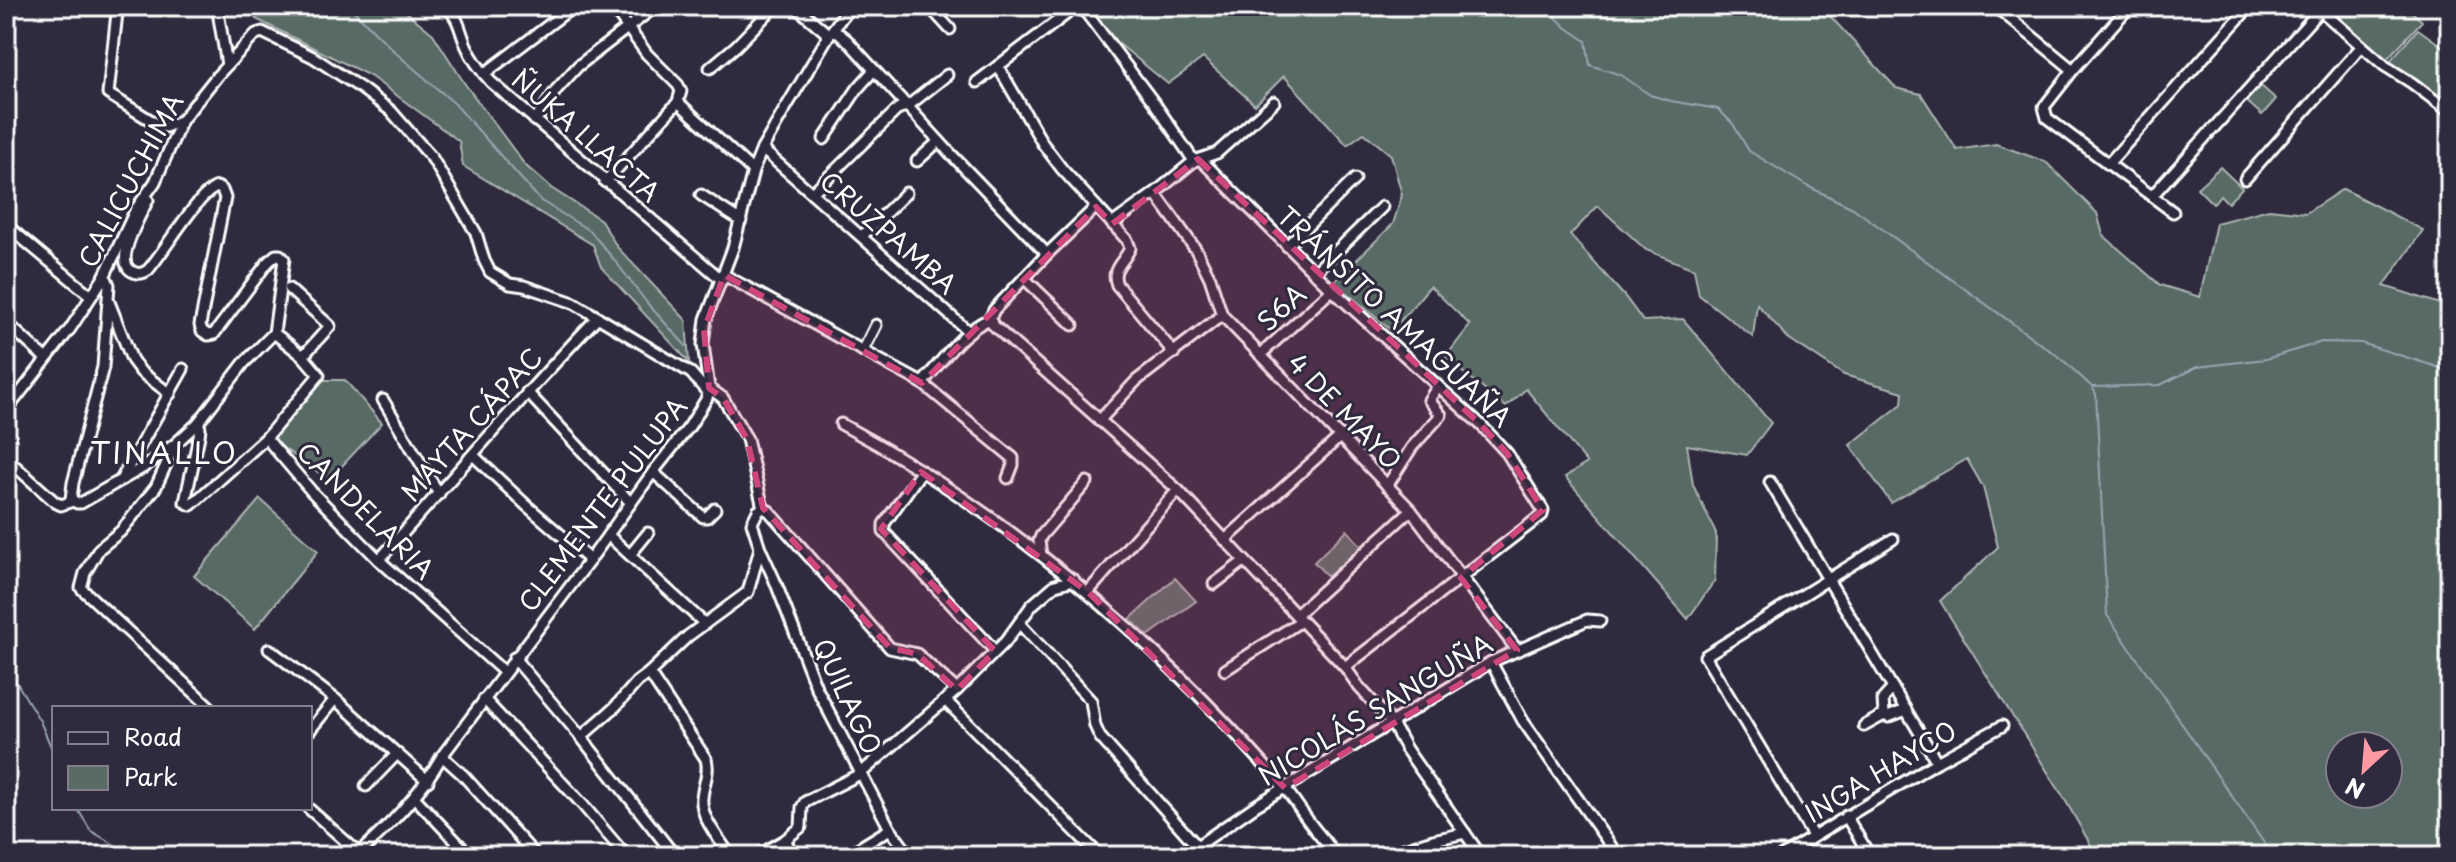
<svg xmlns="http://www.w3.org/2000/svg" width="2456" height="862" font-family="'Playpen Sans',sans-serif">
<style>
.green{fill:#586b65;stroke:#acb5b2;stroke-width:2;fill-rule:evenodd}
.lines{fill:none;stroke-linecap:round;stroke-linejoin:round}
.stream{stroke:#98a4b2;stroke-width:2}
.minor-casing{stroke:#fff;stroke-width:15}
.minor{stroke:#2f2a3d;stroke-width:9}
.marked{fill:#ce467c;fill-opacity:0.2;stroke:#ce467c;stroke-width:6;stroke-dasharray:16 10;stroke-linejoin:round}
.labels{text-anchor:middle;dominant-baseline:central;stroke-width:6;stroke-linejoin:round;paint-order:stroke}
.street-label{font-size:26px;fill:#fff;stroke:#2f2a3d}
.quarter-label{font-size:30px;letter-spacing:2px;fill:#fff;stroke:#2f2a3d}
</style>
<rect width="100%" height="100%" fill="#2f2a3d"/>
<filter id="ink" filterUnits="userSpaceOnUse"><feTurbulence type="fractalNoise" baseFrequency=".0125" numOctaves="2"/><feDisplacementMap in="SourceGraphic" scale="16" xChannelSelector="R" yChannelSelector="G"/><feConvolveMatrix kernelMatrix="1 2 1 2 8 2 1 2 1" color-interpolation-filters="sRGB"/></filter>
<g filter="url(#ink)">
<g class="green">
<path d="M247,6H399L433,34L465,84L525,165L551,188L601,220L617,247L686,320L689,362L601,267L593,245L463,166L459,141L370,76L256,19Z"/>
<path d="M1091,6H1821L1896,88L1921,94L1957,150L1996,144L2046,162L2097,213L2103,235L2160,285L2200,297L2216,223L2269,209L2306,213L2343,189L2423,230L2384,286L2450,307V856H2097L2064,798L1940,601L1998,547L1983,487L1967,459L1891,503L1850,445L1902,404L1903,392L1844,375L1788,338L1757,304L1753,337L1699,295L1694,269L1646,250L1598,206L1570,235L1626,298L1643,321L1683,319L1771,423L1747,455L1687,445L1693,485L1716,533L1715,580L1688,619L1565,477L1587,463L1526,389L1506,407L1445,358L1470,325L1430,286L1392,331L1334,282L1393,224L1402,195L1391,155L1364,133L1347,145L1284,76L1255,105L1203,58L1168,84L1113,39ZM2388,746V794H2340V746Z"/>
<path d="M2341,6H2405L2422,21L2385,61L2333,14Z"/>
<path d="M2418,29L2450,52V108L2388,63Z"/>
<path d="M2259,84L2276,99L2262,115L2245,100Z"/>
<path d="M2220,167L2242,188L2228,203L2220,195L2213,204L2197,188Z"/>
<path d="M318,380H345L382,423L329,480L269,438Z"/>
<path d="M260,499L318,551L255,629L194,576Z"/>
<path d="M1347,530L1362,547L1329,578L1314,562Z"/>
<path d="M1175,578L1196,601L1148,636L1130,619Z"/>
</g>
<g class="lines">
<g class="stream">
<path d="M349,6L396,53L455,104L541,201L590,231L616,262L647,303L686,346"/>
<path d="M1544,6L1567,28L1586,41L1590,65L1621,75L1650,95L1671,101L1718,109L1733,124L1749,151L1807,186L1853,208L2063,360L2092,387L2096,394L2107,615L2273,856"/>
<path d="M2093,387L2160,385L2197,367L2266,359L2322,342L2361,343L2450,371"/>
<path d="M6,665L40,721L54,754"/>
<path d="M77,808L91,831L134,856"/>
</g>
<defs>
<g id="minor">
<path d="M114,6L117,13L108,94L160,126L166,127L182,120"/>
<path d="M217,6L227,65"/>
<path d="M446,6C460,19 459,29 466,45C472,59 481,71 491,82L722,280"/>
<path d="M612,6L647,54L678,85L681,91L678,102L753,171"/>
<path d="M795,6L829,35"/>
<path d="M929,6L950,29"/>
<path d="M1081,6L1155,104L1194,161"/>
<path d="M1995,6L2073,70"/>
<path d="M2130,6L2073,70L2044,107L2047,118L2173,212"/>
<path d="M2318,8L2385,66L2412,83L2450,112"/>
<path d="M833,29L847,40L950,153L1047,254"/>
<path d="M998,66L1043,144L1062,169L1127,240L1130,248C1124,263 1110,268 1117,285L1174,353"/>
<path d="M710,68L736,46L775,6"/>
<path d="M484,74L574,6"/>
<path d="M977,82L1077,6"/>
<path d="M535,121L557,89L578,66L656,6"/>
<path d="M824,139L858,88L874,70"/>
<path d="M762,149L969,332"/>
<path d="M1200,159L1332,290L1481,425L1507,453L1543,510L1542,515L1345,667"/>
<path d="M917,161L939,141"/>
<path d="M2108,164L2250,6"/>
<path d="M2245,179L2361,47"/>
<path d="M605,182L678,102"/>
<path d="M812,193L899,108L908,106L947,75"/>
<path d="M1155,193L1196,250L1210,278L1222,315L1411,510L1517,650"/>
<path d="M701,195L741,221"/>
<path d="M2152,196L2320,10"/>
<path d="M148,200C141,214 115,258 130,270C137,275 142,274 148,270C165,251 197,194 217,187L222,190L225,198L200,325L202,331L208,335L214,334L268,262L276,255H280L284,259L274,333"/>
<path d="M1096,207L1047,254L994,310L990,319L993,325L1178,490L1345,667L1359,687L1392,723L1406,749L1481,856"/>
<path d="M1112,224L1155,193L1194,161L1217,153L1274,102"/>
<path d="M6,225L91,296"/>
<path d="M862,236L906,193"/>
<path d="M1287,246L1355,179"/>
<path d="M1314,273L1382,207"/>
<path d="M724,275L922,383L1013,458V465L1008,478"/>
<path d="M104,277L107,280L109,285L103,367L73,483L71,499L77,503H81L144,467L175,444L198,423L200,428L199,436L185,502L191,505L197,500L266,438L319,375L303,356L274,333"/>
<path d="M1024,278L1073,325"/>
<path d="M289,289L330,326L303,356"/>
<path d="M109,302L132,360L141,372L170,394"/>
<path d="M6,322L46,359"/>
<path d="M863,351L876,325"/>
<path d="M1260,355L1332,290"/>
<path d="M922,383C942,362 962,330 990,319"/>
<path d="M709,388L723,398L747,439L763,508"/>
<path d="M527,392L631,503"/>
<path d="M383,400L439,494"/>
<path d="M6,411L70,329L104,277L136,209L155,182L182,120L217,76L256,34L262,32L313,57L362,89L391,111L432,158L476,233L484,260L490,272L510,284L524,286L574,303L691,373L708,393"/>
<path d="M1099,421L1136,381L1222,315"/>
<path d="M198,423L244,363L274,333"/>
<path d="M841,424C1007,513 1158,642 1281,784C1292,796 1300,810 1310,823C1318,834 1328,845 1337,856"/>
<path d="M266,438L312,492L379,560L504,672"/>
<path d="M174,447L156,487L121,531L99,549L85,573L81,588L211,708"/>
<path d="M474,456L526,505L590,560"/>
<path d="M6,458L55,502L61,505L73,501"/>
<path d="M653,472L703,517H707L715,509"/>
<path d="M921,472L884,524V532L995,651"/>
<path d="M122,478L183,369"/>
<path d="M1770,482L1937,762"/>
<path d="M1387,486L1412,447L1441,415L1429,400L1438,386"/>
<path d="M763,508L769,511L890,648L917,654L957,690"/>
<path d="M608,535L705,624"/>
<path d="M1225,540L1341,436"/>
<path d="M760,548L775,581L816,687L890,829L910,856"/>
<path d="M630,555L648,533"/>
<path d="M1041,555L1039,541L1041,536L1087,482"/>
<path d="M379,560C452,479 522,396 597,318"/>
<path d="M1214,584L1244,561"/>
<path d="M1088,592L1178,490"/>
<path d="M1296,615L1411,510"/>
<path d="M1019,623L1091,701L1095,726L1100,737L1196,845"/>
<path d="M269,649L335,699L428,781"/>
<path d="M514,658L581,737L675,856"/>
<path d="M1491,662L1523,721L1618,856"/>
<path d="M1225,670L1301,621"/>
<path d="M649,673L688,636L748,592L760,548L752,523L758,511L763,508"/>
<path d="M484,699L582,804L626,856"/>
<path d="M945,700L1100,856"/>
<path d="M1884,715L1888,717L1906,710"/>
<path d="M1864,726L1884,715L1883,699L1893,688"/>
<path d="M310,730L335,699"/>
<path d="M581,737L615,707L637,682L649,673L706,759C710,773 703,784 702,798C700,818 720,839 730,856"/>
<path d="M442,756L463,775L536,856"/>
<path d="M366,786L397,754"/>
<path d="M415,798L470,856"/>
<path d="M308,808L359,853"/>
<path d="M1846,816L1870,856"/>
<path d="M1813,836L1705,656L1893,539"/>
<path d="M785,840L794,856"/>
<path d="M356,856C389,826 420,795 442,756L590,560L653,472L689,427L707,398L709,388L703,344L706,319L733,248L753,171L762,149L785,109L829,35L850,6"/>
<path d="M757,856L785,840L801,827L802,807L805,802L860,774L957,690L1006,641L1032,605L1055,585L1074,580"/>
<path d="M846,856L890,829"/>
<path d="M1183,856L1255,806L1491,662L1587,620L1600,621"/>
<path d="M1381,856L1433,840L1465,833"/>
<path d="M1782,856L1937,762L2002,726"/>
</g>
</defs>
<use href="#minor" class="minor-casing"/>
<use href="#minor" class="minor"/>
</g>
</g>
<path class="marked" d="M1198,159L1481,425L1507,453L1543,510L1461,578L1517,650L1285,788L1088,592L921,472L881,529L995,651L957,690L917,654L890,648L763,508L747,439L723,398L709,388L704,330L724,275L922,383L1096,207L1112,224Z"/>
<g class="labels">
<g class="street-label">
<text transform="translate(586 135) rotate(41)">ÑUKA LLACTA</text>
<text transform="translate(130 180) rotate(-62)">CALICUCHIMA</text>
<text transform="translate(889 232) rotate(41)">CRUZPAMBA</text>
<text transform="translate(1281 307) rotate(-42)">S6A</text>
<text transform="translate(1395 316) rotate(43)">TRÁNSITO AMAGUAÑA</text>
<text transform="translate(1345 411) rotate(46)">4 DE MAYO</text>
<text transform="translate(471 424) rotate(-48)">MAYTA CÁPAC</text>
<text transform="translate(602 504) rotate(-53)">CLEMENTE PULUPA</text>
<text transform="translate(366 510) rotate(45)">CANDELARIA</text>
<text transform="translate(848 696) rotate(65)">QUILAGO</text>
<text transform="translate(1375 709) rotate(-31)">NICOLÁS SANGUÑA</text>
<text transform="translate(1880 771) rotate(-31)">INGA HAYCO</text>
</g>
<g class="quarter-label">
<text x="164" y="451">TINALLO</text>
</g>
</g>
<rect width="2456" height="862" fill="none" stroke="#2f2a3d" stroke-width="32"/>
<rect x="16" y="16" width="2424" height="830" fill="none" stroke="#fff" stroke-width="3" filter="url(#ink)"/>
<rect x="52" y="706" width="260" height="104" fill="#2f2a3d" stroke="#827f8b" stroke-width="2"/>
<rect x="68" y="732" width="40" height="12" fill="#2f2a3d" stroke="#827f8b" stroke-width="2"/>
<text x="124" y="746" font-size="24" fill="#ffffff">Road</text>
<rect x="68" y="766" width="40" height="24" fill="#586b65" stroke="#827f8b" stroke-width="2"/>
<text x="124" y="786" font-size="24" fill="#ffffff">Park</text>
<g transform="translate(2364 770) rotate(206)"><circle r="38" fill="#2f2a3d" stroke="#827f8b" stroke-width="2"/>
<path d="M0-6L14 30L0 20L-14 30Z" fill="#ff9aa2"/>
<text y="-12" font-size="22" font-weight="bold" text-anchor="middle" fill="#ffffff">N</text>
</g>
</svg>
